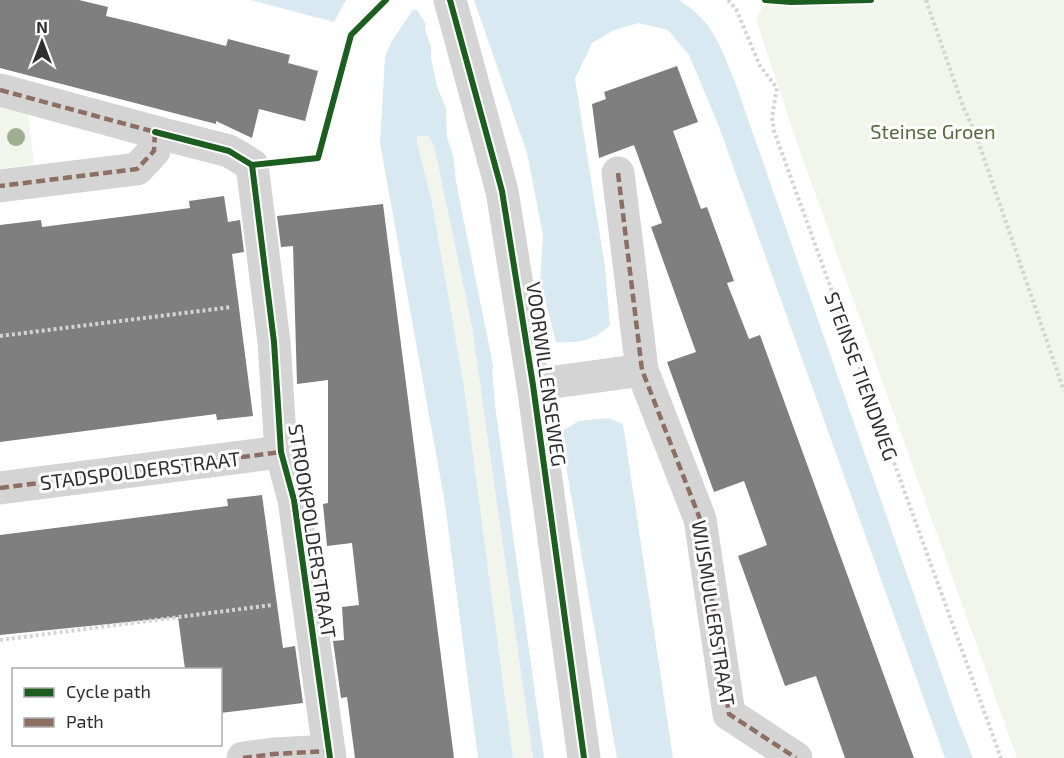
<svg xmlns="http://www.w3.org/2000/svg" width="1064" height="758" font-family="'Exo 2',sans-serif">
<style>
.green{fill:#f1f5ec}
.water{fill:#d9e9f2}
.building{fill:#7f7f7f}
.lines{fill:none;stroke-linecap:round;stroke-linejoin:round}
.path{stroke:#d4d4d4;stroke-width:4;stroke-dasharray:3 3;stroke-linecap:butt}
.street{stroke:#d4d4d4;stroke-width:33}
.quiet{stroke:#8d6e63;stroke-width:4.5;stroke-dasharray:9 4.5;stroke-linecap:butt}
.cycleway-casing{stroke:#fff;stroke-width:10}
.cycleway{stroke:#1b5e20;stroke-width:6}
.tree{fill:#a0ae94}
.labels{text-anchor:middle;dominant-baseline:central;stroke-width:6;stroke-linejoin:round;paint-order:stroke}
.park-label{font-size:20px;fill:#536b3c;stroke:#fff}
.street-label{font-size:20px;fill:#2f2f2f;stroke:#fff}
</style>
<rect width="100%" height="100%" fill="#fff"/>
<g class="green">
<path d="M767,0H1064V758H1017L794,134L756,19Z"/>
<path d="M0,106L28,113L34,164L0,169Z"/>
<path d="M420,135L428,136L434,145L472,327L533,758H513L464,386L432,202L417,142V136Z"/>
</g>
<g class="water">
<path d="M250,0H346L334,22Z"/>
<path d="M474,0H679C714,22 720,46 735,82L956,715L973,758H945L718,124L689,55L668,30L638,23L612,31L592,43L575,79L605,267L610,325C594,341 579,343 556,342L540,281L543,235L527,153Z"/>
<path d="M413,10H417L426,24L425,29L431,47V58L437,86L446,109L447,137L453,155L456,182L493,365C491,379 495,391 495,405L544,758H533L472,327L434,145L428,136H417V142L432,202L464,386L513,758H478L445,504L380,143L385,57L391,42Z"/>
<path d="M608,418L623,424L673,758H617L560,432L579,421Z"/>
</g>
<g class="building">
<path d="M0,0H79L108,7L106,16L136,23L226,46L228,39L290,55L288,63L318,71L305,121L259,109L252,138L216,121V124L0,68Z"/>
<path d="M677,66L698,122L673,131L701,209L707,207L734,281L727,283L749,339L760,335L914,758H845L816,676L785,686L738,556L767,545L744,481L714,492L667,362L696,352L651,227L662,223L634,145L599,158L592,104L606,99L604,92Z"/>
<path d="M224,196L228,222L240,220L244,252L232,254L253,416L217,420L216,414L0,442V225L41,220L42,227L190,208L189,201Z"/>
<path d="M383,204L408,399L454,758H355L347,697L341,698L333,641L344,640L342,607L359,605L352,543L327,546L323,504L328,503V380L297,384L293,246L281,247L277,216Z"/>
<path d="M262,495L283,648L295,646L303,703L220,713V669H185L178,617L0,635V535L228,506L227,499Z"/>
</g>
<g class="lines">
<g class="path">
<path d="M728,0L736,9L760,66L777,88L772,117L774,131L1001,758"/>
<path d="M926,0L963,106L976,135L1064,391"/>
<path d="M0,336L232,307"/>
<path d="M0,640L272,605"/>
</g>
<g class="street">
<path d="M450,0L502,191L533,385L584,758"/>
<path d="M0,90L155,132L154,151L137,169L0,186"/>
<path d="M155,132L229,151L252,165L274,342L281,452L294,500L330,758"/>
<path d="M618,173L642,370L700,519L729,714L796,758"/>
<path d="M533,385L642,370"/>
<path d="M0,488L281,452"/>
<path d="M243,758L274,754L329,751"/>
</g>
<g class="quiet">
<path d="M0,90L155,132L154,151L137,169L0,186"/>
<path d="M618,173L642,370L700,519L729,714L796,758"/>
<path d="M0,488L281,452"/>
<path d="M243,758L274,754L329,751"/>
</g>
<defs>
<g id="cycleway">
<path d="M450,0L502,191L533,385L584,758"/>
<path d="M765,0L791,2L871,0"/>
<path d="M155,132L229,151L252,165"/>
<path d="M252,165L274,342L281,452L294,500L330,758"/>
<path d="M252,165L318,158L351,35L386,0"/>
</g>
</defs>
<use href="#cycleway" class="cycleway-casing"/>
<use href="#cycleway" class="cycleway"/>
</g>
<circle class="tree" cx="16" cy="137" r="9"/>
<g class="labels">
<g class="park-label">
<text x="933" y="131">Steinse Groen</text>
</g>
<g class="street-label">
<text transform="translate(547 374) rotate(82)">VOORWILLENSEWEG</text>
<text transform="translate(862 376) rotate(70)">STEINSE TIENDWEG</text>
<text transform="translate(140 470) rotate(-7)">STADSPOLDERSTRAAT</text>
<text transform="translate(313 531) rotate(81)">STROOKPOLDERSTRAAT</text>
<text transform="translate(714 613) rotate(81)">WIJSMULLERSTRAAT</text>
</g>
</g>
<rect x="12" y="668" width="210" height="78" fill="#ffffff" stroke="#acacac" stroke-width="1.5"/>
<rect x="24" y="688" width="30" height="9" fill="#1b5e20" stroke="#acacac" stroke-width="1.5"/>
<text x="66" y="698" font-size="18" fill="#2f2f2f">Cycle path</text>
<rect x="24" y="718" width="30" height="9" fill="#8d6e63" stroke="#acacac" stroke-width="1.5"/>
<text x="66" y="728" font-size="18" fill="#2f2f2f">Path</text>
<g transform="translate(42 42)" stroke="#ffffff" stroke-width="4.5" paint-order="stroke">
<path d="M0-4.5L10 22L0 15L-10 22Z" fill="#2f2f2f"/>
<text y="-9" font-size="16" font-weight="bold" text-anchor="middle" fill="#2f2f2f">N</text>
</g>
</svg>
